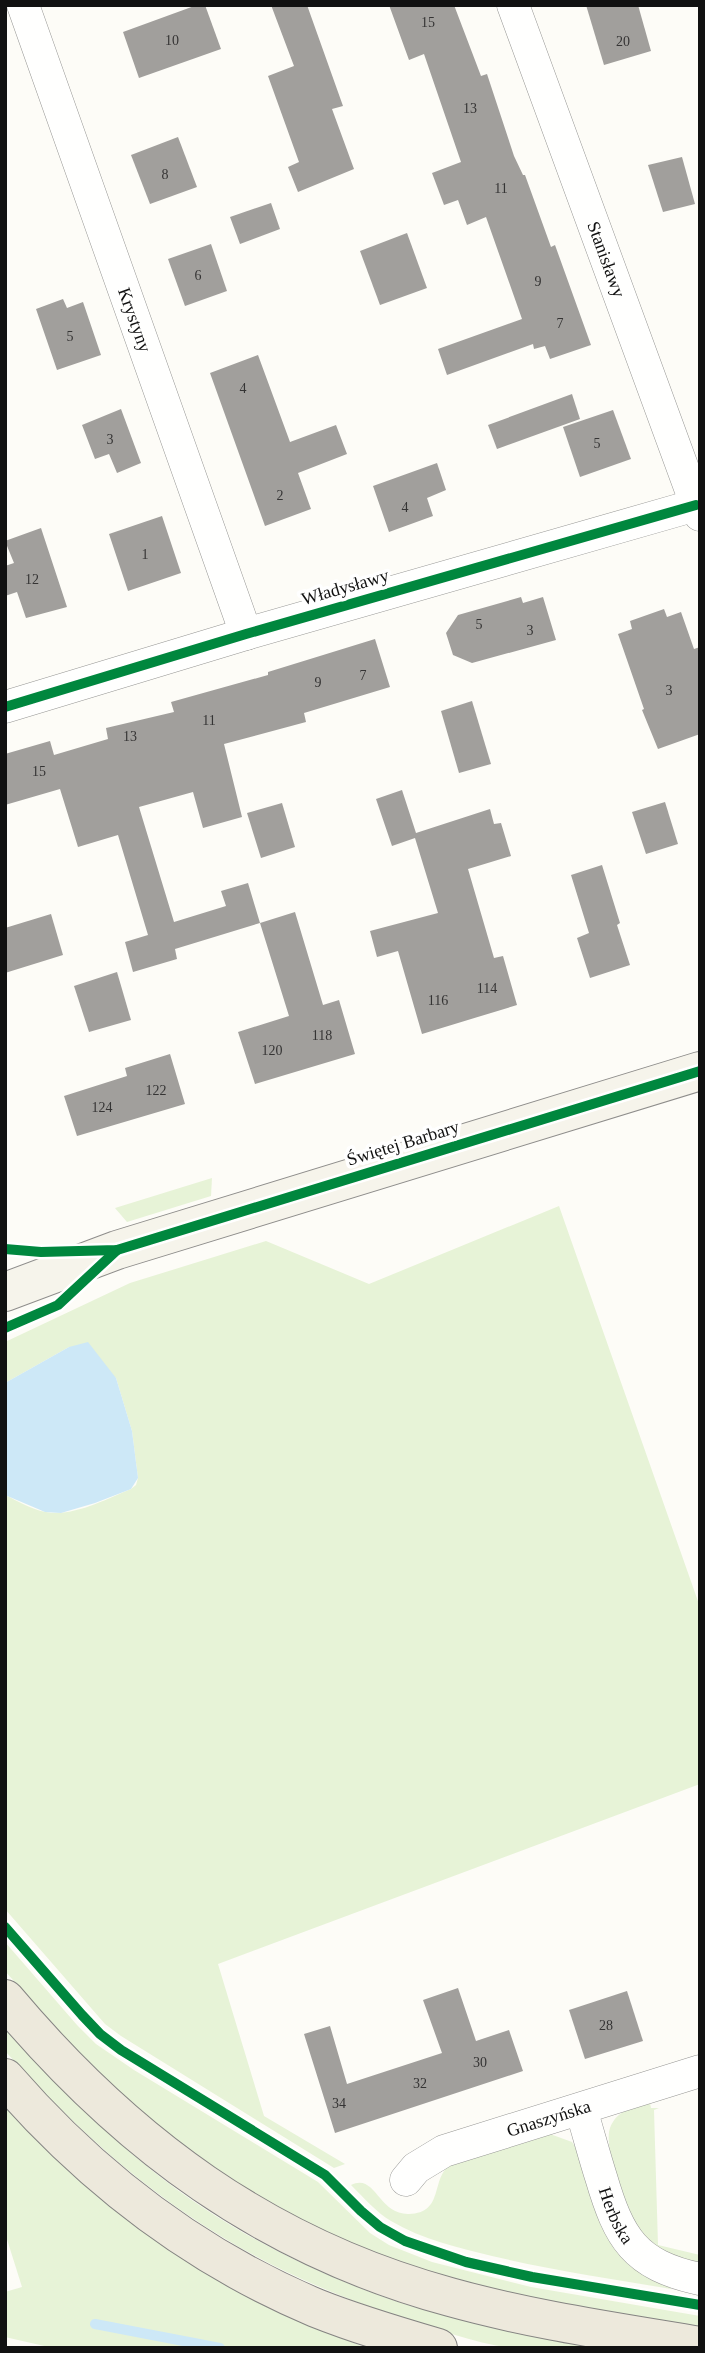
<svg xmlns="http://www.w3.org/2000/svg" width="705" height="2353" font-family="Georgia,serif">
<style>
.green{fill:#e7f3d7}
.water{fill:#cde8f7}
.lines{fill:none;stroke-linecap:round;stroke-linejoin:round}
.stream{stroke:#cde8f7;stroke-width:10}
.building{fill:#a19f9c}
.street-casing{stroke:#979795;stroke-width:33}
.secondary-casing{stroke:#8e8d8b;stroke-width:40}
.primary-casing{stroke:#858482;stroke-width:40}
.street{stroke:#fffffe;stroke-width:32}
.secondary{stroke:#f6f4eb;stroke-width:38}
.primary{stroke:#ede9dc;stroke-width:38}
.cycleway-casing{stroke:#fff;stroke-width:15}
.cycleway{stroke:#00873e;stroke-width:10}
.labels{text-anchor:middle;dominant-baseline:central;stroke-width:7;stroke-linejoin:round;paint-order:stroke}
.number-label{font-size:14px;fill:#353434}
.street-label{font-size:18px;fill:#111;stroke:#fff}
</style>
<rect width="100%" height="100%" fill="#fdfcf7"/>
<g class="green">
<path d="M212,1178L211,1196L127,1222L115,1208Z"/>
<path d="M559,1206L700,1607V1784L218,1964L264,2116L345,2164L334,2168L121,2036L105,2024L5,1909V1495C18,1501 32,1510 46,1512C74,1517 106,1499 131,1489L136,1485L138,1478L132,1431L116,1378L69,1347L5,1383V1342L130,1283L266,1241L369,1284Z"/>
<path d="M5,1942L77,2025L96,2044L134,2070L318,2182L370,2233L389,2245L432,2262L531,2287L700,2316V2328C618,2314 536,2301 455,2281C345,2253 230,2190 144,2116C93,2072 49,2021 5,1971Z"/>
<path d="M5,2029C52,2080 100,2129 154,2172C229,2232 320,2277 411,2306C472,2324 535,2335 597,2348C569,2348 540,2351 512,2348C474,2343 436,2329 400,2317C233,2263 122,2180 5,2051Z"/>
<path d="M650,2103L651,2108H659L654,2110L658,2245L700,2255V2267C677,2258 655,2252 639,2232C626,2216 603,2147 610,2128C617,2110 633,2107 650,2103Z"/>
<path d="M5,2106L341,2338L367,2348H53L5,2337V2292L22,2287L5,2233Z"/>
<path d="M550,2134L572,2142L671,2286V2289C612,2279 551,2270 492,2256C457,2247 423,2240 391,2221C376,2212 364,2198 351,2185C376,2173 378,2215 409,2214C445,2213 430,2178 451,2164Z"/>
</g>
<path class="water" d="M88,1342L116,1378L132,1431L138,1478L131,1489L95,1503L61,1513L45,1512L5,1495V1383L69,1347Z"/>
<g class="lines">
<path class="stream" d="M95,2324L220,2348"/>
</g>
<g class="building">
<path d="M197,5H205L221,49L139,78L123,32Z"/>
<path d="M271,5H307L343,106L332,109L354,169L298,192L288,167L299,162L268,76L294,66Z"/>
<path d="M389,5H454L481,76L487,74L514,156L523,175H525L551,247L555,245L591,345L550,359L545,346L534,349L533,344L447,375L438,349L522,319L486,217L467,225L458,200L444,205L432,173L461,162L424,54L409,60Z"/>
<path d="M586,5H638L651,51L604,65Z"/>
<path d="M178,137L197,187L150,204L131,155Z"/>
<path d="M682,157L695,204L663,212L648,165Z"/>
<path d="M271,203L280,229L240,244L230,217Z"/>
<path d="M407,233L427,288L380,305L360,251Z"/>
<path d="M211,244L227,291L185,306L168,259Z"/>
<path d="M63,299L67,308L83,302L101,355L57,370L36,309Z"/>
<path d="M258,355L290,442L336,425L347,454L298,473L311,509L265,526L210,373Z"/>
<path d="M572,394L580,419L497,449L488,425Z"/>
<path d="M121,409L141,463L117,473L109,454L95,459L82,425Z"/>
<path d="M613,410L631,459L580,477L563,427Z"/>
<path d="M437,463L446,490L427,498L433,516L389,532L373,486Z"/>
<path d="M162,516L181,573L128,591L109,534Z"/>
<path d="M41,528L67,607L26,618L17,592L5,596V566L14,563L5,541Z"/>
<path d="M521,597L523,603L543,597L556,640L472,663L453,655L446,633L458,615Z"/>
<path d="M664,609L667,617L681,612L694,649L700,647V734L658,749L642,710L644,709L618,634L632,629L630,621Z"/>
<path d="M375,639L390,687L304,713L306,722L224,744L242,817L203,828L193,792L139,807L174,922L226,906L221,891L248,883L260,923L175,949L177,959L133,972L125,942L148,935L118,835L78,847L60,789L5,805V754L50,741L54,755L108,739L106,728L174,712L171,702L268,675V672Z"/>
<path d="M472,701L491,764L459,773L441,711Z"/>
<path d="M402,790L416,833L490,809L494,824L501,823L511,856L468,869L494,958L503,956L517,1005L422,1034L398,951L377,957L370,931L438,913L415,838L392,846L376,799Z"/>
<path d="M665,802L678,844L646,854L632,812Z"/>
<path d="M282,803L295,847L261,858L247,813Z"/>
<path d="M602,865L620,923L617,925L630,965L590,978L577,938L589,933L571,875Z"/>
<path d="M295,912L323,1005L339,1000L355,1054L255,1084L238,1032L289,1016L260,923Z"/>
<path d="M51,914L63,955L5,973V928Z"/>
<path d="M117,972L131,1020L89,1032L74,986Z"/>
<path d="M170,1054L185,1104L77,1136L64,1096L127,1076L125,1068Z"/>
<path d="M458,1988L476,2041L509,2030L523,2071L335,2133L304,2034L330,2026L347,2084L442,2053L423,2000Z"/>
<path d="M627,1991L643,2041L585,2059L569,2010Z"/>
</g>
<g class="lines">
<defs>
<g id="street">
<path id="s1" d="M23,5L246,634"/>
<path id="s2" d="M513,5L700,515"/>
<path d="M5,707L246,634L696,505"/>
<path id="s3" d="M581,2109C588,2132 594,2155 601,2177C619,2238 634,2265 700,2279"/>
<path id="s4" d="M406,2180L416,2168L444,2151L700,2071"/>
</g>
<path id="secondary" d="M5,1292L117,1250L700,1071"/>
<g id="primary">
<path d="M5,1999C127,2144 266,2247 450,2297C532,2320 617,2332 700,2346"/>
<path d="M5,2078C91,2177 195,2257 316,2308C356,2324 397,2336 438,2348"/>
</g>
</defs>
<use href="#street" class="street-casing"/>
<use href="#secondary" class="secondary-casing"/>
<use href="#primary" class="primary-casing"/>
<use href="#street" class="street"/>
<use href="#secondary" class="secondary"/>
<use href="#primary" class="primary"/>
<defs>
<g id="cycleway">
<path d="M5,707L246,634L696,505"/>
<path d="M5,1249L41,1252L117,1250L700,1071"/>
<path d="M5,1328L58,1305L117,1250"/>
<path d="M5,1927L82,2015L100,2034L121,2050L325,2175L361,2211L380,2227L405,2241L466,2262L532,2277L700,2305"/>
</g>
</defs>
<use href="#cycleway" class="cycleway-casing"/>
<use href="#cycleway" class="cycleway"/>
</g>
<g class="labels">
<g class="number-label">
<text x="428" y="22">15</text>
<text x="172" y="40">10</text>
<text x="623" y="41">20</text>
<text x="470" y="108">13</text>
<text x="165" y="174">8</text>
<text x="501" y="188">11</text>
<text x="198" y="275">6</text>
<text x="538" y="281">9</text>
<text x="560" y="323">7</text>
<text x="70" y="336">5</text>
<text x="243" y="388">4</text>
<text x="110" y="439">3</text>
<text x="597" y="443">5</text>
<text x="280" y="495">2</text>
<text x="405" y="507">4</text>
<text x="145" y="554">1</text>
<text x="32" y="579">12</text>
<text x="479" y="624">5</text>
<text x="530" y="630">3</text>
<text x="363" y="675">7</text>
<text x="318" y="682">9</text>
<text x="669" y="690">3</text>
<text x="209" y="720">11</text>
<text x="130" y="736">13</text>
<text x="39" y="771">15</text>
<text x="487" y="988">114</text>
<text x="438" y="1000">116</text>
<text x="322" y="1035">118</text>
<text x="272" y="1050">120</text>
<text x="156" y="1090">122</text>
<text x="102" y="1107">124</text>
<text x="606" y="2025">28</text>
<text x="480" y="2062">30</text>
<text x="420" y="2083">32</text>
<text x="339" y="2103">34</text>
</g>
<g class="street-label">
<text stroke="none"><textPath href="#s2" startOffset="271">Stanisławy</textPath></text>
<text stroke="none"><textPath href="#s1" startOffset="334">Krystyny</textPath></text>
<text transform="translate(345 587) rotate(-16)">Władysławy</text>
<text transform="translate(403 1143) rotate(-17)">Świętej Barbary</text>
<text stroke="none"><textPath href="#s4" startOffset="158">Gnaszyńska</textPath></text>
<text stroke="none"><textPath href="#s3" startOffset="112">Herbska</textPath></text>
</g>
</g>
<rect width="705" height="2353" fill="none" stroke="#111111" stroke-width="14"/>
</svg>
